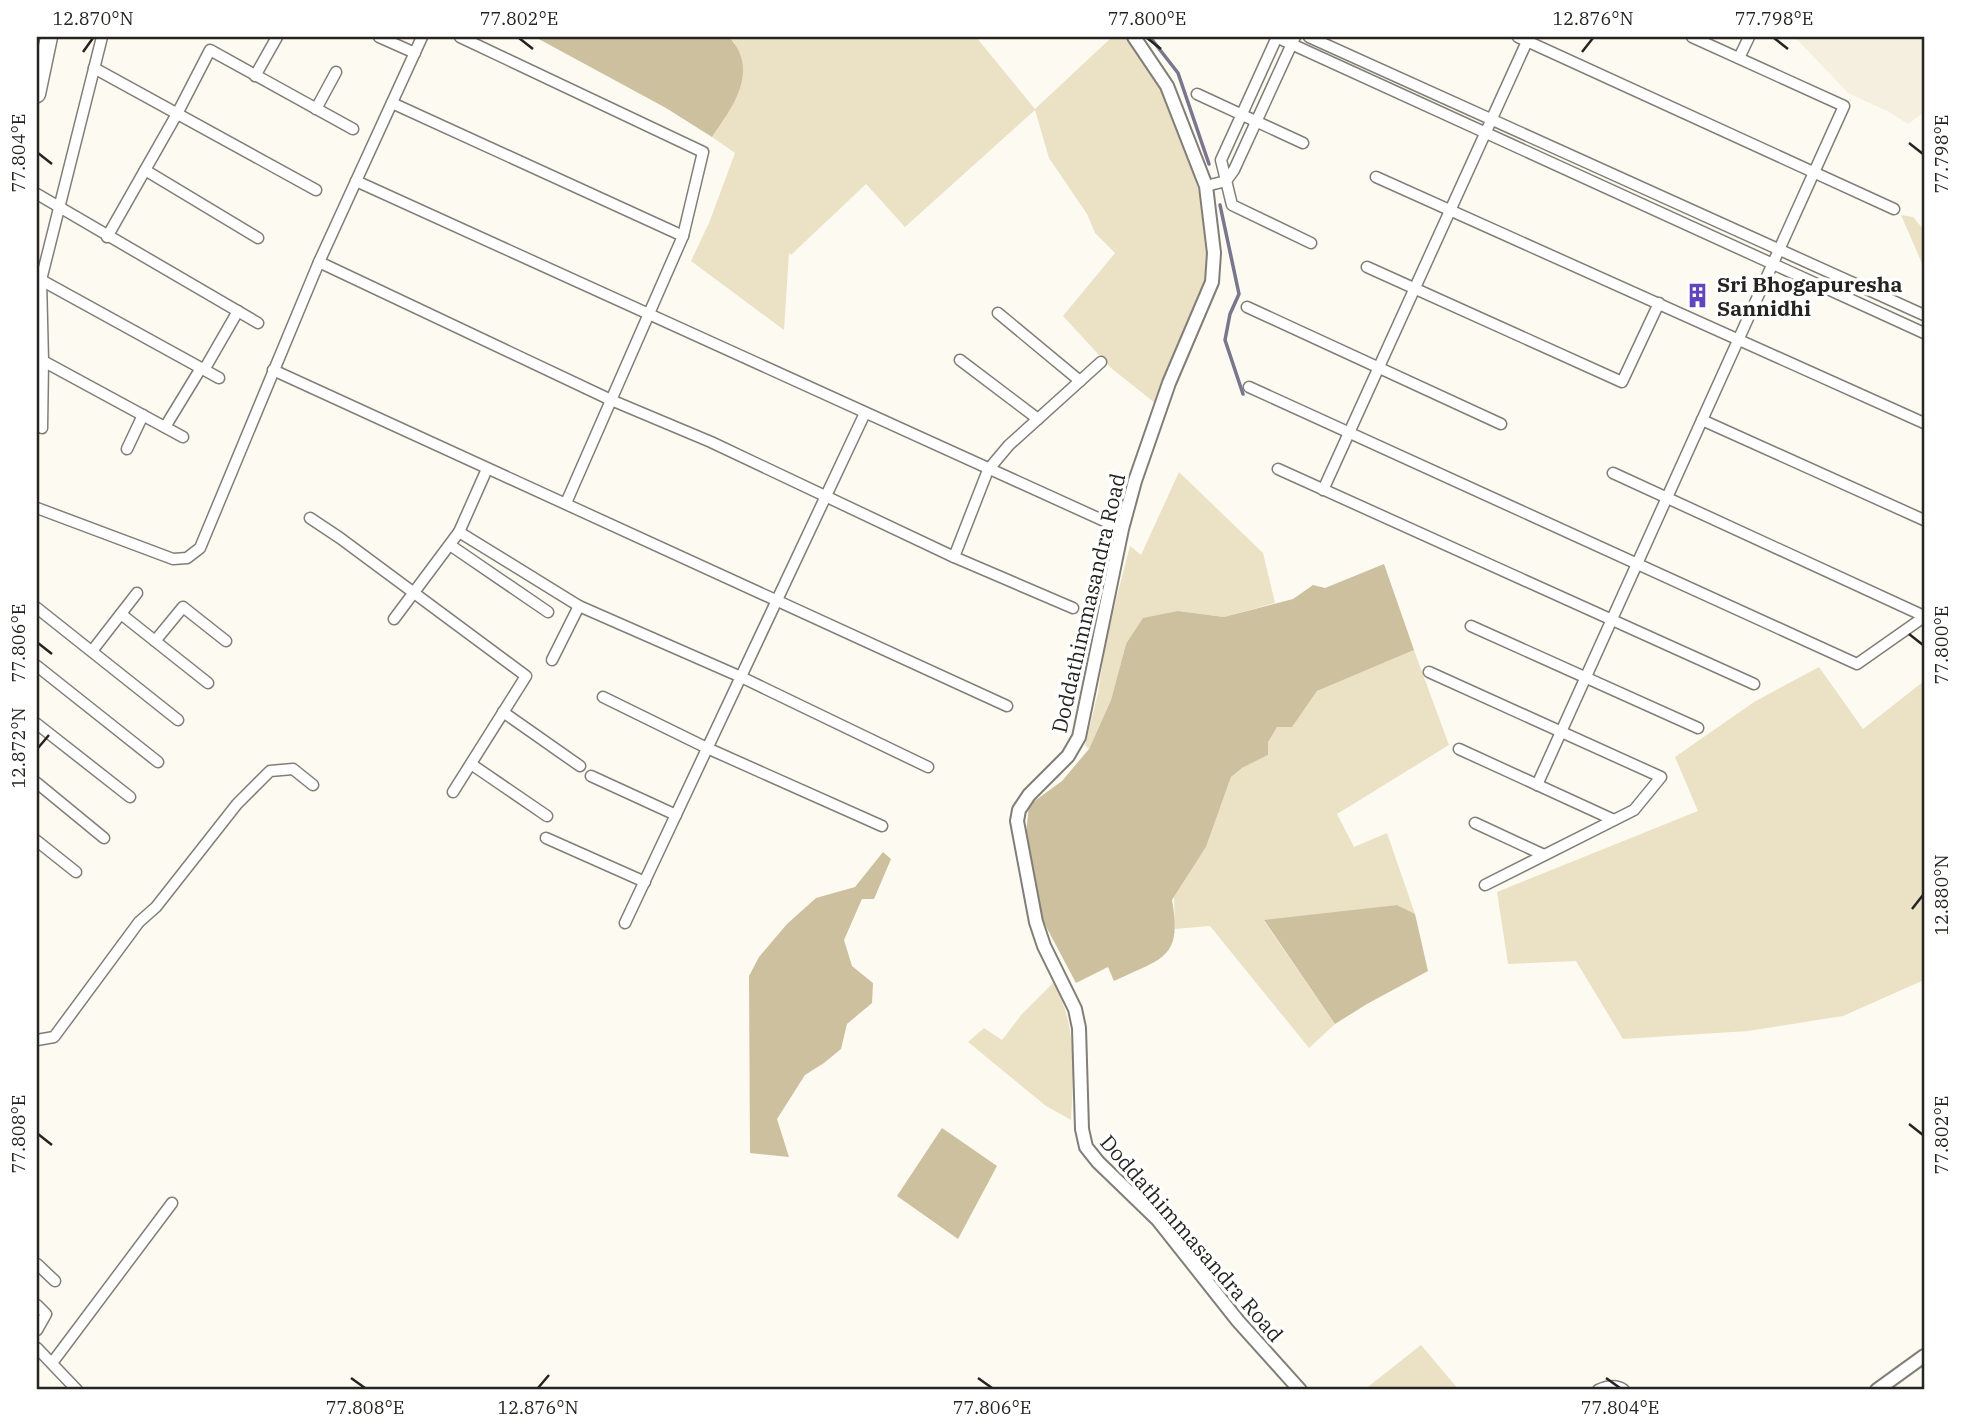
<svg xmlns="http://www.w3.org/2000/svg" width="1961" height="1427" font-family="'IBM Plex Serif',serif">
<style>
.built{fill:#f5efdf}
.green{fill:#ebe1c5}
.forest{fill:#cdc09e}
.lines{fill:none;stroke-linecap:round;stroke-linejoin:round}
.stream{stroke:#78778e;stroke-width:3.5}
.minor-casing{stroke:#817e77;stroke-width:13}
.tertiary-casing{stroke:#817e77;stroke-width:16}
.trunk-casing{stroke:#817e77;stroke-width:19}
.minor{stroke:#fff;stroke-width:10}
.tertiary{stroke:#fff;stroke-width:12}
.trunk{stroke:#fff;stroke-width:16}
.ticks{fill:none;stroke:#252421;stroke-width:2.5}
.labels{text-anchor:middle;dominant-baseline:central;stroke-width:7;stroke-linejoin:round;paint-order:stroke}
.poi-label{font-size:21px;font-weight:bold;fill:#252421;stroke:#fff;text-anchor:start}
.street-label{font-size:21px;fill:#252421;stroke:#fff}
.neatline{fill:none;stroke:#252421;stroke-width:2.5}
.ticks-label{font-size:18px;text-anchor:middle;fill:#252421}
</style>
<rect width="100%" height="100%" fill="#fdfaf2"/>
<path class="built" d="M1795,37H1924V112L1908,124L1891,113L1848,93Z"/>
<g class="green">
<path d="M729,37H976L1035,109L1112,37H1125L1146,60L1163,87L1180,130L1201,199L1210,246L1206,285L1155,403L1111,368L1063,316L1115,253L1095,233L1087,214L1049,158L1035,110L905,227L866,184L791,255L789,253L784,330L691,261L709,223L735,153L712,137L726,117L735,43Z"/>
<path d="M1901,215L1913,217L1924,230V268Z"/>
<path d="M1179,472L1263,553L1275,603L1224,617L1178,611L1126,644L1111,700L1089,749L1085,745L1098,693L1107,634L1130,546L1141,555Z"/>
<path d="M1414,650L1449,745L1337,814L1354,847L1387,833L1415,914L1397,905L1264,921L1335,1024L1309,1048L1210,926L1175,929L1174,897L1206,847L1231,777L1242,768L1268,755L1267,742L1277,727L1292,726L1317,691Z"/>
<path d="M1819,667L1863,729L1924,681V980L1843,1016L1748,1031L1623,1039L1576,961L1508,964L1497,892L1698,811L1675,757L1754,702Z"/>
<path d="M1054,982C1077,1028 1074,1069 1071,1120L1046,1106L968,1042L984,1028L1002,1040L1022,1014Z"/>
<path d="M1421,1345L1459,1390H1364Z"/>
</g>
<g class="forest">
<path d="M535,37H729C760,70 733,107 712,137L666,108Z"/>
<path d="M1384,564L1414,650L1317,691L1292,727H1277L1268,742V755L1242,768L1231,777L1206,847L1172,900C1183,960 1161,958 1114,981L1108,967L1076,983L1041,917L1026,834L1029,805L1062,781L1089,749L1111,700L1126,644L1143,618L1178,611L1224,617L1293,599L1313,585L1325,588Z"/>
<path d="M883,852L891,859L874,899H862L844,940L852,966L873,983L872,1003L847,1024L841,1049L824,1063L805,1075L777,1119L789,1157L750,1153L749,976L759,957L787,924L816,898L855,887Z"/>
<path d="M1397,905L1415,914L1428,971L1367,1004L1335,1024L1264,920Z"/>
<path d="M942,1128L997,1166L958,1239L897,1196Z"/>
</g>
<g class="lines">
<g class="stream">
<path d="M1150,37L1178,73L1209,164"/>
<path d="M1220,205L1239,294L1230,314L1225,340L1243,394"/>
</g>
<defs>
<g id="minor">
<path d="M379,37L415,53"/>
<path d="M460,37L703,152L683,236L566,503"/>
<path d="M1276,37L1924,333"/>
<path d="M1277,37L1221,160L1232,205L1311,243"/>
<path d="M1309,37L1924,315"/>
<path d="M1518,37L1894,209"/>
<path d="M1739,58L1749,37"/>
<path d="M94,68L316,190"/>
<path d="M255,76L277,37"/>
<path d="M1197,94L1303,143"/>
<path d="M392,103L683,236"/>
<path d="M316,109L336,72"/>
<path d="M145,170L258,238"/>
<path d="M1376,177L1924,423"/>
<path d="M356,181L1122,529"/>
<path d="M1206,186L1226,181L1234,170L1295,37"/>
<path d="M37,194L258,323"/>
<path d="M107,237L178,112L210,50L353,129"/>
<path d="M319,262L611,400L711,442L954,557L1073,608"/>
<path d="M1367,267L1622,382L1659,303"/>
<path d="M41,280L219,378"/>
<path d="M1247,307L1501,424"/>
<path d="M998,313L1080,381"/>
<path d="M960,360L1038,419"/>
<path d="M43,361L183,437"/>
<path d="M204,370L238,311"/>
<path d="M273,370C517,483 763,592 1007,706"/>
<path d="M1249,387L1857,664L1924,617"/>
<path d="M1702,420L1924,520"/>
<path d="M165,427L201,368"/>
<path d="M42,428L43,361L41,280L102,37"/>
<path d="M127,449L143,415"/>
<path d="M1278,469L1754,684"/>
<path d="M1613,473L1924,616"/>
<path d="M1323,490L1529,37"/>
<path d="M37,508L173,559L187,558L200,548L319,262L422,37"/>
<path d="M310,518L340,538L526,676L453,792"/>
<path d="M459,532L579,606L741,677L928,767"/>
<path d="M450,545L548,612"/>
<path d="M954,557L988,470L1009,445L1101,362"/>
<path d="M37,608L178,720"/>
<path d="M121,614L208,683"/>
<path d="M394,619L459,532L487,469"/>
<path d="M1471,626L1698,728"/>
<path d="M155,641L183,607L226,641"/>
<path d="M92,651L137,593"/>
<path d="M552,660L579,606"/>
<path d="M37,666L158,762"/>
<path d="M1429,672L1661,777L1634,810L1485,885"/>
<path d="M603,697L707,748L882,826"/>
<path d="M503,712L580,766"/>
<path d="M37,724L130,797"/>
<path d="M1459,749L1614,820"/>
<path d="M471,764L547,816"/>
<path d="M591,776L676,815"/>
<path d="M37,783L104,838"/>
<path d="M1537,785L1844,106L1692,37"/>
<path d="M1475,823L1544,855"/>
<path d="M546,838L645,882"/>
<path d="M37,841L76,872"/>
<path d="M625,923L865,413"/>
<path d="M37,1040L54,1037L139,922L156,907L237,804L270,771L293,769L313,785"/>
<path d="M37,1264L55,1281"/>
<path d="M37,1305L46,1314L37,1330"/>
<path d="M37,1348L77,1390"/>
<path d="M52,1363L172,1203"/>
<path d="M1598,1390C1607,1386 1616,1384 1624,1390"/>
</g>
<g id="tertiary">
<path d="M1134,37L1167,86L1206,186L1214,253L1212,282L1169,383L1135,481L1122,529L1079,737L1068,756L1029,795L1019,810L1017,821L1036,922L1044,946L1075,1009L1079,1028L1082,1129L1086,1147L1098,1162L1158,1220L1238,1321L1300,1390"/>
<path d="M1877,1390L1924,1356"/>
</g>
<path id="trunk" d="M37,94L49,37"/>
</defs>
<use href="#minor" class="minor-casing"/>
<use href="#tertiary" class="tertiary-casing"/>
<use href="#trunk" class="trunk-casing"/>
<use href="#minor" class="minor"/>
<use href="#tertiary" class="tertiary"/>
<use href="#trunk" class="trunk"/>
</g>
<path class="ticks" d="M519,38L533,49M1147,38L1161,49M1774,38L1788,49M83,52L93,38M1582,52L1593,38M1909,143L1923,154M38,153L52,164M1909,634L1923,645M38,643L52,654M38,748L49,735M1912,909L1923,895M1909,1124L1923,1135M38,1134L52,1145M351,1378L365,1388M978,1378L992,1388M1606,1378L1620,1388M538,1388L549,1375"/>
<defs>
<symbol id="building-bare" viewBox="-9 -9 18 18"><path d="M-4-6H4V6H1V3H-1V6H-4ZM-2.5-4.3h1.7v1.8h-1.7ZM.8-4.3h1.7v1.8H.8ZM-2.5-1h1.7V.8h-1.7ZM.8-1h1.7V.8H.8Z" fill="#5f46be" stroke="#fff" stroke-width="2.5" paint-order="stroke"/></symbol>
</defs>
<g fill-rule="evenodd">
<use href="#building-bare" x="1680" y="278" width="35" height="35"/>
</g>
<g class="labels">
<g class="poi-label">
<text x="1717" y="284">Sri Bhogapuresha<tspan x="1717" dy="24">Sannidhi</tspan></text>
</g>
<g class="street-label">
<text transform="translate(1088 603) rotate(-77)">Doddathimmasandra Road</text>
<text transform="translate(1192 1238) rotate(49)">Doddathimmasandra Road</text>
</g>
</g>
<rect width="1961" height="1427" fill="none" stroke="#ffffff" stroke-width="77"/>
<rect x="38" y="38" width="1885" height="1350" class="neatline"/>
<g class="ticks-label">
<text x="93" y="25">12.870°N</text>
<text x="519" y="25">77.802°E</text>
<text x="1147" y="25">77.800°E</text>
<text x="1593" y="25">12.876°N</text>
<text x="1774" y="25">77.798°E</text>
<text transform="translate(19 153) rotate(-90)" y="6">77.804°E</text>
<text transform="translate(1942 154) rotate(-90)" y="6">77.798°E</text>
<text transform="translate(19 643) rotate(-90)" y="6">77.806°E</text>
<text transform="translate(1942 645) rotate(-90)" y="6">77.800°E</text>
<text transform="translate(19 748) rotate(-90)" y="6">12.872°N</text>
<text transform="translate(1942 895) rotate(-90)" y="6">12.880°N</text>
<text transform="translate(19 1134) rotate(-90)" y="6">77.808°E</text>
<text transform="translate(1942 1135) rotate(-90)" y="6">77.802°E</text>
<text x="365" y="1414">77.808°E</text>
<text x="538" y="1414">12.876°N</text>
<text x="992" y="1414">77.806°E</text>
<text x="1620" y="1414">77.804°E</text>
</g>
</svg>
